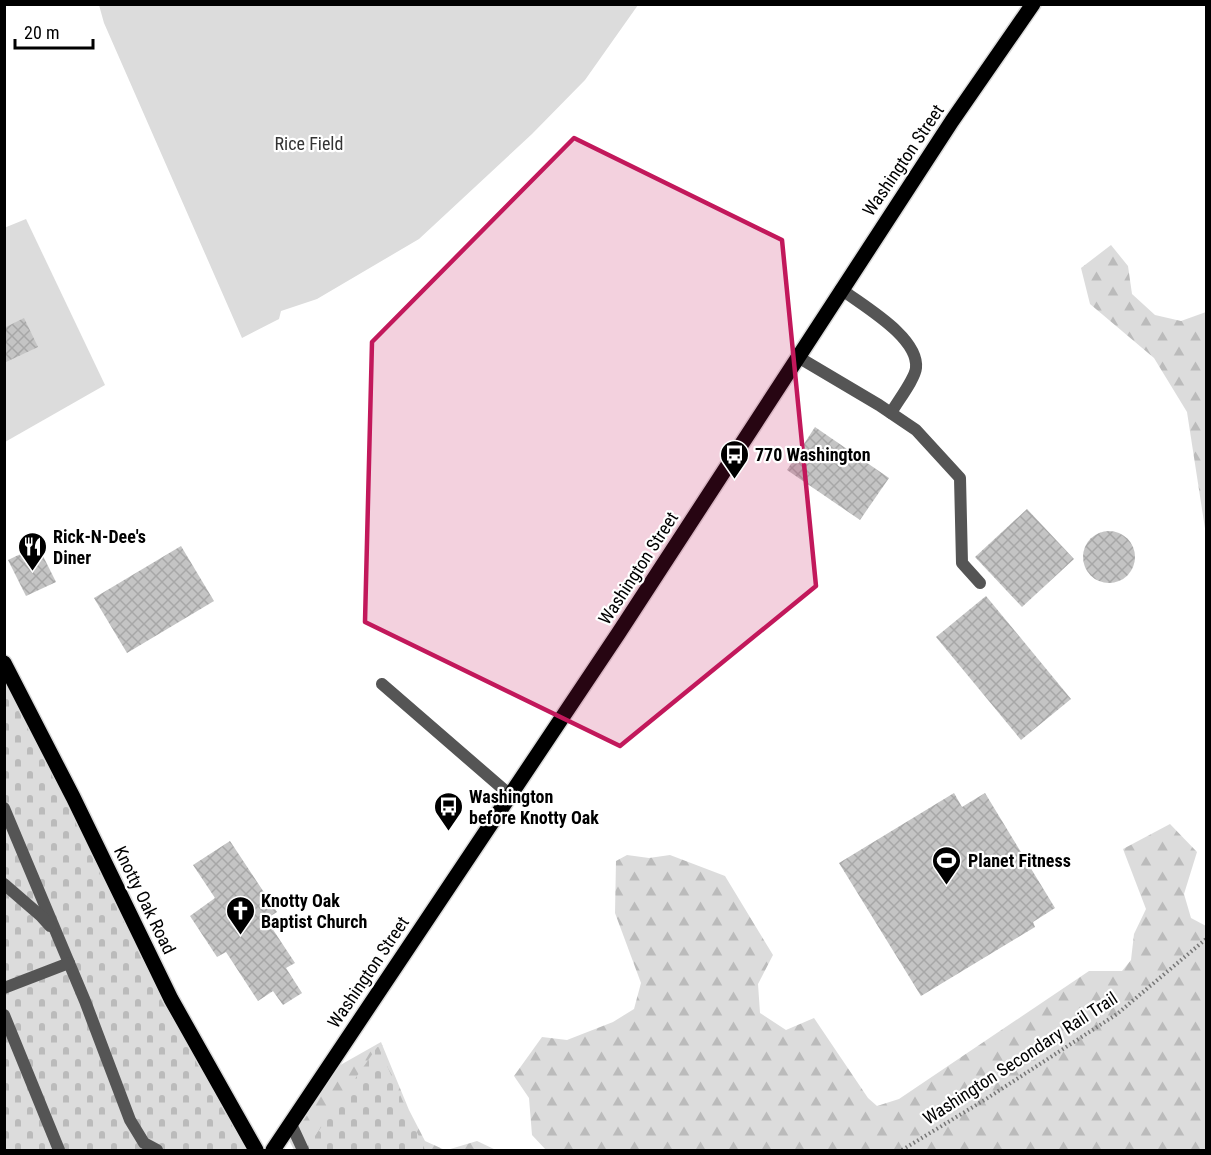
<svg xmlns="http://www.w3.org/2000/svg" width="1211" height="1155" font-family="'Roboto Condensed',sans-serif">
<style>
.green{fill:#dcdcdc}
.forest{fill:url(#forest-firs)}
.cemetery{fill:url(#cemetery-stones)}
.building{fill:url(#building-cross-hatch)}
.lines{fill:none;stroke-linecap:round;stroke-linejoin:round}
.primary-casing{stroke:#dbdbdb;stroke-width:18}
.path{stroke:#777;stroke-width:4;stroke-dasharray:1.5 3;stroke-linecap:butt}
.lane{stroke:#555;stroke-width:12}
.primary{stroke:#000;stroke-width:15}
.marked{fill:#c2185b;fill-opacity:0.2;stroke:#c2185b;stroke-width:4.5;stroke-linejoin:round}
.labels{text-anchor:middle;dominant-baseline:central;stroke-width:4.5;stroke-linejoin:round;paint-order:stroke}
.park-label{font-size:18px;fill:#333;stroke:#fff}
.street-label{font-size:18px;fill:#000;stroke:#fff}
.poi-label{font-size:18px;font-weight:bold;fill:#000;stroke:#fff;text-anchor:start}
</style>
<defs>
<pattern id="forest-firs" width="22" height="20" patternUnits="userSpaceOnUse" patternTransform="scale(1.5)"><rect width="22" height="20" fill="#dcdcdc"/><path d="M5 1l3.5 6h-7zM16 11l3.5 6h-7z" fill="#bbb"/></pattern>
<pattern id="cemetery-stones" width="16" height="16" patternUnits="userSpaceOnUse" patternTransform="scale(1.5)"><rect width="16" height="16" fill="#dcdcdc"/><path d="M2 7V4a2 2 0 0 1 4 0v3zM10 15v-3a2 2 0 0 1 4 0v3z" fill="#bbb"/></pattern>
<pattern id="building-cross-hatch" width="8" height="8" patternUnits="userSpaceOnUse" patternTransform="scale(1.5)"><rect width="8" height="8" fill="#c4c4c4"/><path d="M0 0l8 8M0 8l8-8" fill="none" stroke="#a7a7a7"/></pattern>
</defs>
<rect width="100%" height="100%" fill="#fff"/>
<g class="green">
<path d="M99,5V4L638,5L585,80L532,134L419,239L317,299L281,311L279,319L242,338L104,23Z"/>
<path d="M26,219L105,385L5,442L4,228Z"/>
</g>
<g class="forest">
<path d="M1111,245L1128,266L1132,294L1155,315L1181,321L1206,312V535L1187,412L1154,358L1090,304L1081,268Z"/>
<path d="M1170,824L1197,852L1184,894L1191,918L1206,926V1150H546L532,1135L529,1098L514,1076L542,1037L567,1040L613,1022L634,1009L641,983L615,913L616,861L627,855L649,858L670,855L725,876L773,955L758,984L760,1013L786,1030L814,1018L868,1098L877,1106L899,1099L1089,971H1122L1131,960L1134,934L1146,909L1123,849Z"/>
<path d="M381,1042L409,1110L425,1141L445,1150H294L288,1138L328,1072Z"/>
<path d="M477,1141L496,1150H447Z"/>
</g>
<g class="cemetery">
<path d="M5,658L257,1150H5Z"/>
<path d="M378,1046L425,1150H307L306,1149Z"/>
</g>
<g class="building">
<path d="M24,318L38,347L4,363V328Z"/>
<path d="M815,427L889,478L860,520L787,470Z"/>
<path d="M1027,509L1074,559L1022,607L975,557Z"/>
<circle cx="1109" cy="557" r="26"/>
<path d="M181,546L214,601L127,653L94,598Z"/>
<path d="M31,549L35,556L41,552L56,582L26,596L8,560Z"/>
<path d="M986,596L1071,699L1021,740L936,637Z"/>
<path d="M954,793L962,807L985,793L1055,908L1033,922L1035,927L921,996L839,863Z"/>
<path d="M230,841L277,912L266,919L295,963L286,968L302,993L283,1005L273,991L258,1001L226,952L217,957L190,916L215,898L193,865Z"/>
</g>
<g class="lines">
<defs>
<g id="primary">
<path d="M4,663L73,797L171,999L256,1150"/>
<path d="M273,1150L618,634L952,121L1033,4"/>
</g>
</defs>
<use href="#primary" class="primary-casing"/>
<path class="path" d="M902,1150L986,1099L1117,1014L1206,939"/>
<g class="lane">
<path d="M841,289C863,306 919,337 916,368C915,379 897,402 891,413"/>
<path d="M798,357L879,405L916,430L960,478L962,563L980,583"/>
<path d="M382,684L510,795"/>
<path d="M4,808L85,1001L130,1120L144,1143L157,1150"/>
<path d="M4,884L41,916L50,926"/>
<path d="M4,988L69,963"/>
<path d="M4,1015L59,1150"/>
<path d="M291,1124L303,1150"/>
</g>
<use href="#primary" class="primary"/>
</g>
<path class="marked" d="M574,138L782,240L816,586L620,746L365,622L372,342Z"/>
<defs>
<symbol id="bus-pin" viewBox="-11 -11 22 30"><path d="M0 17L-7.5 6A9.5 9.5 0 1 1 7.5 6Z" fill="#000" stroke="#fff"/><path d="M-5-6H5V4H4V6H2V4H-2V6H-4V4H-5ZM-3.5-4V0h7V-4ZM-3.5 1.2v1.5H-2V1.2ZM2 1.2v1.5H3.5V1.2Z" fill="#fff"/></symbol>
<symbol id="restaurant-pin" viewBox="-11 -11 22 30"><path d="M0 17L-7.5 6A9.5 9.5 0 1 1 7.5 6Z" fill="#000" stroke="#fff"/><path d="M-5-6h1v4h1v-4h1v4h1v-4h1v5L-1.5 .5V6h-2V.5L-5-1ZM5-6V6H3V1.5H1.5Q1.5-4 5-6Z" fill="#fff"/></symbol>
<symbol id="stadium-pin" viewBox="-11 -11 22 30"><path d="M0 17L-7.5 6A9.5 9.5 0 1 1 7.5 6Z" fill="#000" stroke="#fff"/><path d="M0-5a6.5 5 0 1 0 0 10a6.5 5 0 1 0 0-10ZM-3.5-1.8h7v3.6h-7Z" fill="#fff"/></symbol>
<symbol id="church-pin" viewBox="-11 -11 22 30"><path d="M0 17L-7.5 6A9.5 9.5 0 1 1 7.5 6Z" fill="#000" stroke="#fff"/><path d="M-1.2-6h2.4v3.5h3.3v2.4h-3.3V6h-2.4V-.1h-3.3v-2.4h3.3Z" fill="#fff"/></symbol>
</defs>
<g fill-rule="evenodd">
<use href="#bus-pin" x="718" y="438" width="33" height="45"/>
<use href="#restaurant-pin" x="16" y="530" width="33" height="45"/>
<use href="#bus-pin" x="432" y="790" width="33" height="45"/>
<use href="#stadium-pin" x="930" y="844" width="33" height="45"/>
<use href="#church-pin" x="224" y="894" width="33" height="45"/>
</g>
<g class="labels">
<g class="park-label">
<text x="309" y="143">Rice Field</text>
</g>
<g class="street-label">
<text transform="translate(903 160) rotate(-56)">Washington Street</text>
<text transform="translate(638 568) rotate(-57)">Washington Street</text>
<text transform="translate(145 900) rotate(64)">Knotty Oak Road</text>
<text transform="translate(368 972) rotate(-56)">Washington Street</text>
<text transform="translate(1020 1058) rotate(-33)">Washington Secondary Rail Trail</text>
</g>
<g class="poi-label">
<text x="755" y="454">770 Washington</text>
<text x="53" y="536">Rick-N-Dee's<tspan x="53" dy="21">Diner</tspan></text>
<text x="469" y="796">Washington<tspan x="469" dy="21">before Knotty Oak</tspan></text>
<text x="968" y="860">Planet Fitness</text>
<text x="261" y="900">Knotty Oak<tspan x="261" dy="21">Baptist Church</tspan></text>
</g>
</g>
<rect width="1211" height="1155" fill="none" stroke="#000000" stroke-width="12"/>
<path d="M15 39v9h78v-9" fill="none" stroke="#000000" stroke-width="3"/>
<text x="24" y="39" font-size="18" fill="#000000" stroke="#ffffff" stroke-width="4.5" paint-order="stroke">20 m</text>
</svg>
